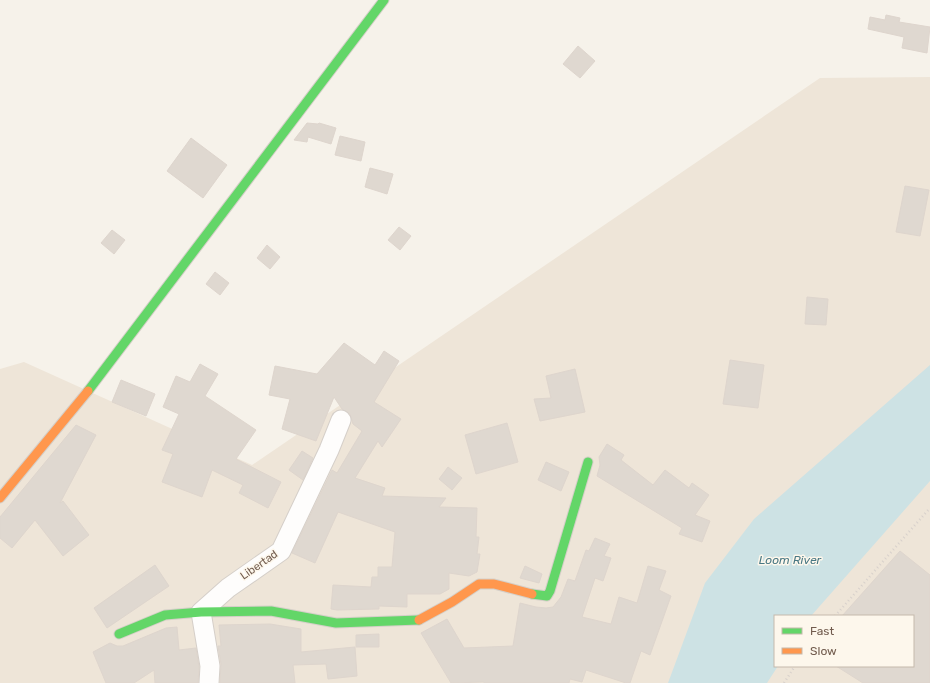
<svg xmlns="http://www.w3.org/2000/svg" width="930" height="683" font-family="Rubik,sans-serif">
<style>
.residential{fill:#eee5d8;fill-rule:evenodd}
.water{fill:#cde2e4}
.building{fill:#dfd8d0;stroke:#ded5cd}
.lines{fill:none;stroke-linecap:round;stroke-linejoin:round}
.street-casing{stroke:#d5cfc9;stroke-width:21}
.fast-casing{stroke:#d5cfc8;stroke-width:11}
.slow-casing{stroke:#d5cfc8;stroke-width:11}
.path{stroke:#d7d0cb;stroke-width:2.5;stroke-dasharray:1 3;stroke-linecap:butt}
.street{stroke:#fefdfc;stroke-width:19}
.fast{stroke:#63d668;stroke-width:9}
.slow{stroke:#ff974d;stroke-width:9}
.labels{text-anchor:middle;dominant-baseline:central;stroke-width:3;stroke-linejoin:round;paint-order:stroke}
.street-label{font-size:11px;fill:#715b4d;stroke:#fdf7ec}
.water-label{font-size:12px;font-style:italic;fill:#487783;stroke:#fdf7ec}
</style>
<rect width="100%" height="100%" fill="#f6f2ea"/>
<path class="residential" d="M930,77V683H0V369L24,362L252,465L820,78ZM775,616H913V666H775Z"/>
<path class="water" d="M930,365V481L811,616H775V666H778L767,683H668L705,583L754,519Z"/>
<g class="building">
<path d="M886,15L900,18L899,22L930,27L927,53L902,48L904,37L868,29L870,17L885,20Z"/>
<path d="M578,46L595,61L580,78L563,64Z"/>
<path d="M307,123L318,124L319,123L336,128L331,144L308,137L307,142L294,140Z"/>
<path d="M340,136L365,142L361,161L335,155Z"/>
<path d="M191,138L227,165L203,198L167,171Z"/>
<path d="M370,168L393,174L387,194L365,187Z"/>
<path d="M905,186L929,190L920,236L896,232Z"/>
<path d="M399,227L411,236L400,250L388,240Z"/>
<path d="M112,230L125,240L114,254L101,243Z"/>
<path d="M267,245L280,257L270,269L257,258Z"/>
<path d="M215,272L229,283L220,295L206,284Z"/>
<path d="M807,297L828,299L826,325L805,324Z"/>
<path d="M344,343L375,365L384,351L399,361L374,402L401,419L382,447L378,441L355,478L385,488L382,496L446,498L439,507L477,508L476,537H479L477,554H480L477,572L469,576L449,573V589L440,594H407V607L379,606V609L337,610L331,609L333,585L371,587L372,577H378V567H392L395,532L338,512L315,563L292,553L332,470L337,473L362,431L353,424L350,414L342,409L334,397L316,441L282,429L290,399L269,395L275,366L317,374Z"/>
<path d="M730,360L764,365L758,408L723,404Z"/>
<path d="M200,364L218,374L205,396L256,430L236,459L281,482L268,508L239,493L243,485L212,470L202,497L162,482L173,454L162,450L179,414L163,407L176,376L190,382Z"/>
<path d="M575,369L585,412L540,421L534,399L551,398L546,376Z"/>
<path d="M121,380L155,394L146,416L112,402Z"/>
<path d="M507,423L518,462L476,474L465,435Z"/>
<path d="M76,425L96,435L60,503L63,501L89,535L63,556L35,520L12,548L0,538V517Z"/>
<path d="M607,444L624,455L621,460L653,485L665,470L689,488L692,483L709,495L695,515L710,521L702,542L679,534L682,528L597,476L600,465L599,457Z"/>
<path d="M302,451L313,458L303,480L289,470Z"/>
<path d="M546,462L569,472L561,491L538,480Z"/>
<path d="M448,467L462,478L452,490L439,479Z"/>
<path d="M595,538L610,544L604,556L611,558L603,581L595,578L582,617L611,624L619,597L637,603L648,566L666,571L659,590L671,596L650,655L641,651L630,683H626L586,670L582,682L570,679L569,683H484V682L451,683L421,633L447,619L464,648L513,646L520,603L536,607L546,608L553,607L561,597L568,579L575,581L586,550L589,551Z"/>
<path d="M900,551L930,575V683H863L836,666H913V616H842Z"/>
<path d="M155,565L169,586L107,628L94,608Z"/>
<path d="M525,566L542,574L539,583L520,578Z"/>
<path d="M270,624L301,629V652L355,647L357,676L328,679L326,664L293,665L295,683H220L221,664L218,646H221L219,625Z"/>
<path d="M177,627L179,650L196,648L199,667L198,683H155L154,670L134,683H106L93,652L110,643L117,646H123L166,628Z"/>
<path d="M379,634V647H356V635Z"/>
</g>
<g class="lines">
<defs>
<path id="street" d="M209,683L210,666L201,612L228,588L281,551L329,450L341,420"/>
<g id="fast">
<path d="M88,391L384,0"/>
<path d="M532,594L547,596L550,591L588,462"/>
<path d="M119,634L165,615L201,612L271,611L336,623L419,620"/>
</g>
<g id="slow">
<path d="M0,498L88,391"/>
<path d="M419,620L452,602L479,584H494L532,594"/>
</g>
</defs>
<use href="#street" class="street-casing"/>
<use href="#fast" class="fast-casing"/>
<use href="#slow" class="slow-casing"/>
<g class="path">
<path d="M835,616L930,508"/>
<path d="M784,683L795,666"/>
</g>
<use href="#street" class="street"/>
<use href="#fast" class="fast"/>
<use href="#slow" class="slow"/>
</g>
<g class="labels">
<g class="street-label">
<text transform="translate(259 565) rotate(-35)">Libertad</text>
</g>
<g class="water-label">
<text x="790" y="560">Loom River</text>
</g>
</g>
<rect x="774" y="615" width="140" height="52" fill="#fdf7ec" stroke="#c5b9ac"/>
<rect x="782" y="628" width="20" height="6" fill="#63d668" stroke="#c5b9ac"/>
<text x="810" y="635" font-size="12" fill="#715b4d">Fast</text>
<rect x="782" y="648" width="20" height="6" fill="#ff974d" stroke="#c5b9ac"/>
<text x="810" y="655" font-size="12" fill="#715b4d">Slow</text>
</svg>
